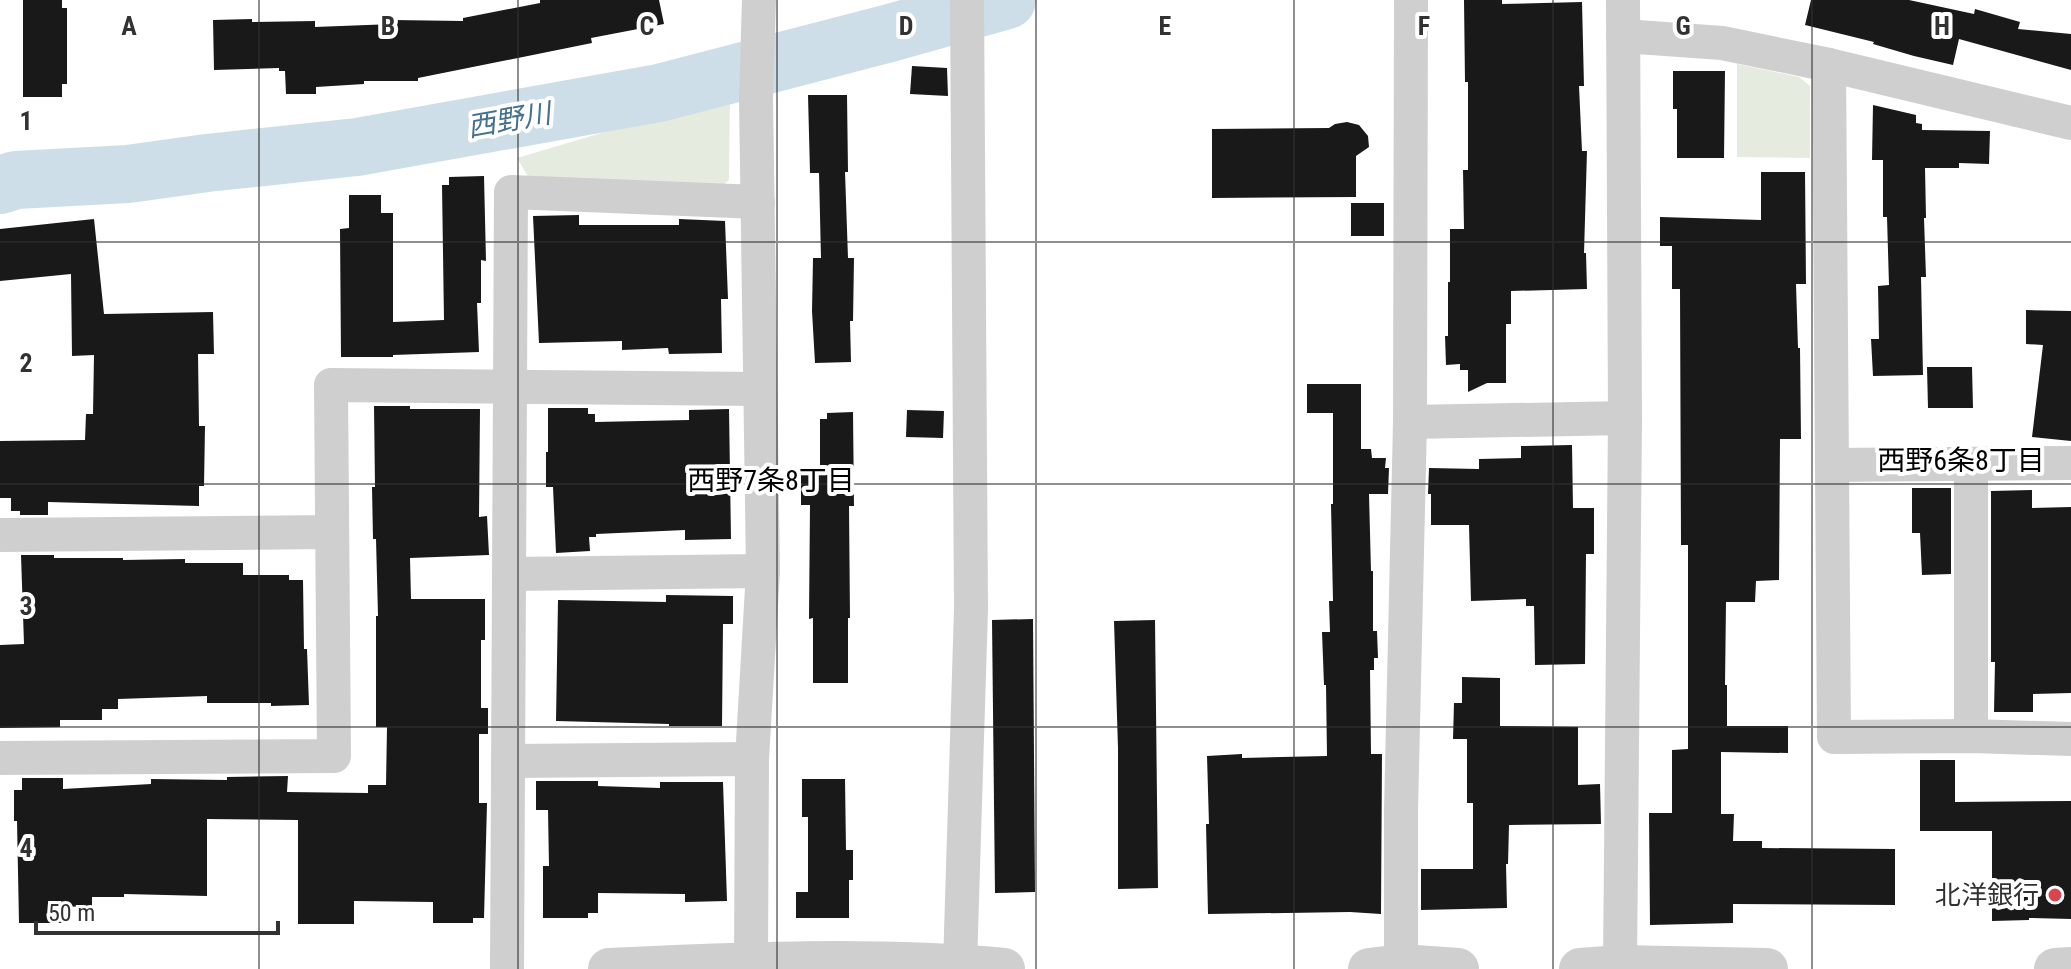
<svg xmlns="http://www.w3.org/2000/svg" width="2071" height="969" font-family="'Roboto Condensed','Noto Sans JP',sans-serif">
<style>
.green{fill:#e5ebdf}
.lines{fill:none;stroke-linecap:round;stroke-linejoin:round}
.river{stroke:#cedee9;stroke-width:58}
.building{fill:#191919}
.minor{stroke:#cfcfcf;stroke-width:34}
.tertiary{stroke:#cfcfcf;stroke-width:42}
.grid{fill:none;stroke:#323232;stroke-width:2;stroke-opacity:0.55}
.poi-dot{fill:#d9454c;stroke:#fff;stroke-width:3}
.labels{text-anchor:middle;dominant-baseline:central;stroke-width:8;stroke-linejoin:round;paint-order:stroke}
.poi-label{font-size:26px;fill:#323232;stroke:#fff;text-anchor:end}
.water-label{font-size:28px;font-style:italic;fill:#457190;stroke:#fff}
.neighbourhood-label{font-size:28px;fill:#000;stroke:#fff}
.grid-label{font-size:26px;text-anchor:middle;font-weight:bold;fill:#323232;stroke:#fff;stroke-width:8;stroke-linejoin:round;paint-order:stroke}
</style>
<rect width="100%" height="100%" fill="#fff"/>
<g class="green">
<path d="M1737,64L1799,77L1810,86V158L1737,157Z"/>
<path d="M730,95L729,180L723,185L532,183L517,158Z"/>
</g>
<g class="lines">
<path class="river" d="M0,185L16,180L128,174L207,163L357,147L659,93L890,33L1007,0"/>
</g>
<g class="building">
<path d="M23,0H62V8H67V84H62V97H23Z"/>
<path d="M540,0H659L664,24L591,38L592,43L418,78V81H364V84L316,87V94H286L285,71H279V68L214,70L213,20L252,19V22L315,21V27L393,24V20L463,21V18L540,3Z"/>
<path d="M1464,0H1502V4L1582,2L1584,86H1579L1582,151H1587L1584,253H1586L1587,289L1511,291V324H1506V383H1487L1468,392V370H1460V364L1446,365L1445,336H1448V282H1450V229H1464L1463,170H1468V82H1465Z"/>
<path d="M1811,0H1909L1974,14L1975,9L2020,22L2018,29L2071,34V70L1959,39L1953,65L1914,56L1873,44L1874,42L1805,25Z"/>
<path d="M912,66L947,68L948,96L910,94Z"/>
<path d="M1673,71H1725L1724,158H1677V109H1673Z"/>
<path d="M808,95H847L848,172H845L848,258H854L853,321H850L851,362L815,363L812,311L813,258H821L819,173H810Z"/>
<path d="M1873,105L1916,115V123L1922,124V130L1990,131L1989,164L1959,163V168H1925L1926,218H1924L1926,277H1921L1923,375L1873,376L1871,339H1879L1878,286L1889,285L1887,217H1883V160H1872Z"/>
<path d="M1347,122L1359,125L1368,136L1369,147L1356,156V197L1212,198V129L1329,128L1335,124Z"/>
<path d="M1761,172H1805L1806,284H1796L1798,348H1800L1801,439H1780L1779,580L1756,581L1755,602H1726L1725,685H1727V726H1788V753L1721,752V814H1734L1733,841H1762V848L1895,849V905L1733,904V923L1650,925L1649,813H1672V750L1688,749V545H1681L1680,289H1672V246H1660V217L1761,220Z"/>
<path d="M484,176L486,261L481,260V303H477L479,352L393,355V357H341L340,229L349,228V195H381V213H393V322L444,320L442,185H449V177Z"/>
<rect x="1351" y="203" width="33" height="33"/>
<path d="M579,215V225H679V219L725,221L728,299H721L722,353L669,354L668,348L622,350V341L539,343L533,216Z"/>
<path d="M94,219L104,314L213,312L214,354H198L199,426H205L204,486H199V506L48,502V515H20V511H11V498H0V441L85,440L86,414H93L94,355L72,356L71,274L0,281V229Z"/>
<path d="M2026,310L2071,311V441L2032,437L2043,345L2026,344Z"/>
<path d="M1927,367H1972L1973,408H1928Z"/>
<path d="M1307,384H1361V449H1371L1372,458H1386L1385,468H1389L1388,494H1369L1371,571H1373V631H1377L1378,658H1374V670H1370L1371,754H1382L1381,914L1350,912L1208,914L1206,824H1209L1207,756L1242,754V758L1327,756L1326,685H1324L1322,632H1330L1329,601H1333L1331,504H1333V413H1307Z"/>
<path d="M374,406H410V409H480L479,517L487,516L489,555L410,558L411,599H485V640H481V708H488V734H479V803H487L484,918H473V923H433V902L354,901V924H298V820L207,819V896L124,894V897H92V906L62,907V923H19L17,821H14V790H22V778H63V789L151,784V779L227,780V777L288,776L287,792L368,793V785H386L387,727H376V616H378L376,539H373L372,487H375Z"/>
<path d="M548,408H588V414H595V422L689,420V410L729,409L731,539L685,540V530L596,534V537H589L590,551L556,553L553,487H546V452H548Z"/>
<path d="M907,410L944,411L943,438L906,437Z"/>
<path d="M853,412L854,506H849L850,618H848V683H813V618L809,619L810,505H801V465H820V419H827V413Z"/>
<path d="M1572,445L1573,508H1594V554H1586L1585,664L1535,665L1534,606H1526V599L1471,601L1469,525H1431V494H1428L1429,468L1479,469V459L1521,458V446Z"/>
<path d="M1912,488H1951V574L1922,575L1920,533H1912Z"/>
<path d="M2032,490V508L2071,507V693L2033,694V712H1994L1995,662H1991V491Z"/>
<path d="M21,555H54V558H123V560L185,559V563H243V575H289V580H303L304,649H307L309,705L271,706V703H207V696L118,699V709H102V720H60V727L0,728V645L24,644Z"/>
<path d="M666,595L733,596V624H723L722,726H669V724L556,721L558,600L666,602Z"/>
<path d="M1033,619L1035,892L995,893L992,620Z"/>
<path d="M1155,620L1158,888L1118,889V748L1114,621Z"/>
<path d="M1462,677L1500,678V726L1578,727V785L1600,784L1601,824L1509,825L1508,864H1506L1507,908L1421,910V869H1473V803H1467V739H1453L1454,703H1462Z"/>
<path d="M1920,760H1955V802L2071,801V919L2029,918V920L1992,921V831H1920Z"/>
<path d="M802,779H845L846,850H853V880H849V918H796V892H808V817H802Z"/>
<path d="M536,781H598V786L660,788V782H723L727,901L685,902V894L598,893V913H588V918H543V866H549L548,810H536Z"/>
</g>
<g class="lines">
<g class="minor">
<path d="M1623,36L1722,43L1829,65L2071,123"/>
<path d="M1829,65L1834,737L1971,736L2071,739"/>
<path d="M1410,422L1625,418"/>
<path d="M1832,465L2071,463"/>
<path d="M0,535L332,532"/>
<path d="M509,574L763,571"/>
<path d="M1971,736V464"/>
<path d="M0,758L334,756L331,385L760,389"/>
<path d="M508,761L752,759"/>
<path d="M751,963L752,759L763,571L756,98L759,0"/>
<path d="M960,965L971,609L967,0"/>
<path d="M1401,965V811L1410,422L1411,0"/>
<path d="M1620,966L1625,418L1623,0"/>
<path d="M507,969L511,192L758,202"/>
</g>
<g class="tertiary">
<path d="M609,969C739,963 875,957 1004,969"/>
<path d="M1369,969L1401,965L1458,969"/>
<path d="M1580,969L1620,966L1767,969"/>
<path d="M2055,969L2071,968"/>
</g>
</g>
<path class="grid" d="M259,0V969M518,0V969M777,0V969M1036,0V969M1294,0V969M1553,0V969M1812,0V969M0,242H2071M0,484H2071M0,727H2071"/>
<circle class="poi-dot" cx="2055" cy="895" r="8"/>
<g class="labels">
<g class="poi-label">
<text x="2039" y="895">北洋銀行</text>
</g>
<g class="water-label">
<text transform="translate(509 120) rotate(-10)">西野川</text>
</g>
<g class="neighbourhood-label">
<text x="1961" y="460">西野6条8丁目</text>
<text x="771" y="480">西野7条8丁目</text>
</g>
</g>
<g class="grid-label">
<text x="129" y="35">A</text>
<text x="388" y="35">B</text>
<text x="647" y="35">C</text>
<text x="906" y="35">D</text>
<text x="1165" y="35">E</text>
<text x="1424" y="35">F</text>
<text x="1683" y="35">G</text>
<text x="1942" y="35">H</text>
<text x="26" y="130">1</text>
<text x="26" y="372">2</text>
<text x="26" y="615">3</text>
<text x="26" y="857">4</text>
</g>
<path d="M36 921v12h242v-12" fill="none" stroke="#323232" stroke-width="4"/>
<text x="48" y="921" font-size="24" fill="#323232" stroke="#ffffff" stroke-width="6" paint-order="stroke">50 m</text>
</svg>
